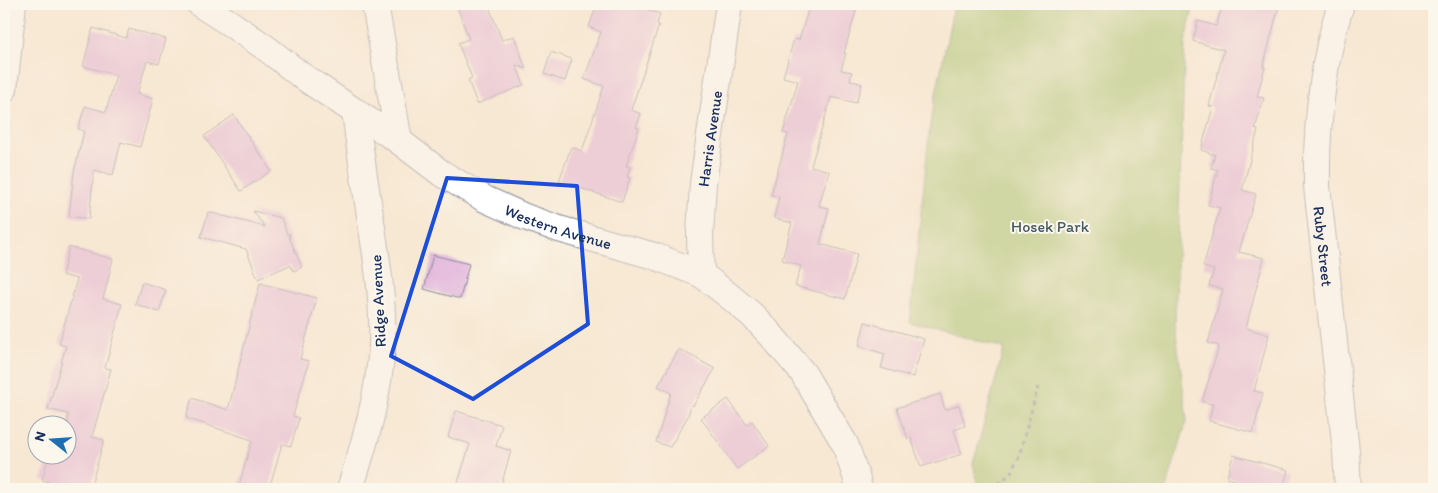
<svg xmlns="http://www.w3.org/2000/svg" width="1438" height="493" font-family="Itim,sans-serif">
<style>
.green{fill:#a1c26b;stroke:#5e7864}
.building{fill:#e0afda}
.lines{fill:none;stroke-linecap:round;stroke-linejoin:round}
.minor-casing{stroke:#898c98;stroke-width:28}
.path{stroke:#898c98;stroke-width:3;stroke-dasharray:4 4;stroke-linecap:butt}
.minor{stroke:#fff;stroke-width:26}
.marked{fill:none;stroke:#1d4ed8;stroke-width:4;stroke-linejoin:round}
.labels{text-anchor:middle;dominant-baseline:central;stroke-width:4;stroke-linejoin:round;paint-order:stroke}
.street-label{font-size:16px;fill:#1b2f5e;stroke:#fbf7ec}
.park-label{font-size:16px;fill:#435b62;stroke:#fbf7ec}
</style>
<rect width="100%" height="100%" fill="#fbf7ec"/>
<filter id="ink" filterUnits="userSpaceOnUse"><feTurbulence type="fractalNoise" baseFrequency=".02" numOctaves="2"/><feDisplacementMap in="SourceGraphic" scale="10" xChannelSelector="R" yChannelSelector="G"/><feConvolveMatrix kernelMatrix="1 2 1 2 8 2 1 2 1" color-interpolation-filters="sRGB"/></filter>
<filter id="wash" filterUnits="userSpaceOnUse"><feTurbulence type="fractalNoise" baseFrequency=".0096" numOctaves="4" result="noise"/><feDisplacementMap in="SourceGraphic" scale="20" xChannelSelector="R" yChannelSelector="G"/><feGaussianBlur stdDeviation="1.12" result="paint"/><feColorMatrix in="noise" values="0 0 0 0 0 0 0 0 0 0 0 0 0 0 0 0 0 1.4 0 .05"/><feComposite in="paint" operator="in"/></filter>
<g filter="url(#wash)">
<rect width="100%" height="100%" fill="#f7e8d3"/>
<path class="green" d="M954,4H1194L1185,43L1175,324L1187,420L1166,489H979L973,464L1004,348L910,322L930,124Z"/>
<g id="blocks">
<g class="building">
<path d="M456,4H488L502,40L514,36L526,69L516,65L524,85L477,104L468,80L472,78L458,43L469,39Z"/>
<path d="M597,4H631L660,14L657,24L659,25L631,110L641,114L636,127L639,128L626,166L630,167L627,177L630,178L622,202L559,181L571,147L582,151L604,86L584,79L601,32L589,27Z"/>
<path d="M810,4H858L844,53H846L841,70L852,72L850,80L862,84L856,103L831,97L811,166L829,171L819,206L829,208L820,244L857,254L845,299L795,286L801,266L782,260L792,223L774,218L779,197L771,195L788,134L783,133L798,81L783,77L794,39L799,40Z"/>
<path d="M1223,4H1269L1279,6L1263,67H1265L1257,97L1264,98L1255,129L1258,130L1242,190L1256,194L1239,252L1264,258L1246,328L1269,335L1254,391L1263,393L1253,433L1209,421L1213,404L1202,402L1219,346L1208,343L1223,289L1209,286L1214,270L1203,267L1220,208L1208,205L1218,170L1211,168L1215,155L1201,150L1213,107L1209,106L1224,50L1193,41L1198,21L1216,26Z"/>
<path d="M93,28L126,38L129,29L166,39L159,64L147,61L137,94L153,99L140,147L121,142L113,175L94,170L89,219L69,216L74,172L84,131L78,129L85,106L106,112L116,75L83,66Z"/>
<path d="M551,52L572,59L565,81L544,74Z"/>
<path d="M234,115L271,171L241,191L204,136Z"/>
<path d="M253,211L281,218L287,234H290L289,237L302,267L294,271L290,265L258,279L246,249L201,237L208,212L265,227Z"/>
<path d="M69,247L113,259L103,299L122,304L105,368L111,369L92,437L104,440L90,489H74L42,480L49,456H68V414L48,409L66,346L59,344L77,279L62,275Z"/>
<path d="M433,255L469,264L460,299L424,289Z"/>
<path d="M142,282L166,290L159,312L135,304Z"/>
<path d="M260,283L317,298L300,359L309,361L293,416L299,418L291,446L282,444L269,489H238L252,440L186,418L192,398L228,410Z"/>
<path d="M865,322L924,339L913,377L881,368L885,354L859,346Z"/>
<path d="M679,349L715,369L693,406L691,404L688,416L670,447L656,442L671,393L658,386Z"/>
<path d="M940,394L945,410L959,405L965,426L954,430L962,454L921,467L911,438L908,439L897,408Z"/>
<path d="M728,399L747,425L752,421L769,446L737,469L701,418Z"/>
<path d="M456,411L502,425L496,446L511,451L500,489H456L470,444L448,437Z"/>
<path d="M1233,455L1288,470L1283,489H1235L1238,481L1227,478Z"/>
</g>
</g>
</g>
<g filter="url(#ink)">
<use href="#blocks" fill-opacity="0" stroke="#898c98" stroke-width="1"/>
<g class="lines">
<defs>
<g id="minor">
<path id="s1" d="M200,4L228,22L266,48L302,76L399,141L441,173L485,199L525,217L559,229L654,256L701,274L728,295L752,315L771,335L803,373L845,444L856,476L859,489"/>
<path d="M375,4L399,141"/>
<path id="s2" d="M1341,4C1322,63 1316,124 1317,186L1346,451L1348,489"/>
<path d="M4,89L13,4"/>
<path id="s3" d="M701,274L700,234L703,183L729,4"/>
<path d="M350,489C365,442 379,395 382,345C384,300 376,253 369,209C364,176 359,144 355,111"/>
</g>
</defs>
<use href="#minor" class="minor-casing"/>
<path class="path" d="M992,489L1010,474L1019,456L1038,387"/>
<use href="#minor" class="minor"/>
</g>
</g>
<path d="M0 0H1438V493H0ZM447,178L577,186L588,324L473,399L391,356Z" fill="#f7e8d3" fill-opacity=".55" fill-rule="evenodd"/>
<path class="marked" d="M447,178L577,186L588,324L473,399L391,356Z"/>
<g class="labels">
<g class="street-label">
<text stroke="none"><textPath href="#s3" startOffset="136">Harris Avenue</textPath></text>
<text stroke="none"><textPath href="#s1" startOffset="424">Western Avenue</textPath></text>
<text stroke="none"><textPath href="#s2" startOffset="245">Ruby Street</textPath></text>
<text transform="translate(378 301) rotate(-93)">Ridge Avenue</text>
</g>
<g class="park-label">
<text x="1050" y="226">Hosek Park</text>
</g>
</g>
<rect width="1438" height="493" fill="none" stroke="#fbf7ec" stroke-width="20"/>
<g transform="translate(52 440) rotate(287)"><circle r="24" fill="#fbf7ec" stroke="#a1a7b3"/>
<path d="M0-4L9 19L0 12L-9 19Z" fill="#1f6fb2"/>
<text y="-8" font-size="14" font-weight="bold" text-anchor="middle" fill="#1b2f5e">N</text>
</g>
</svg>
